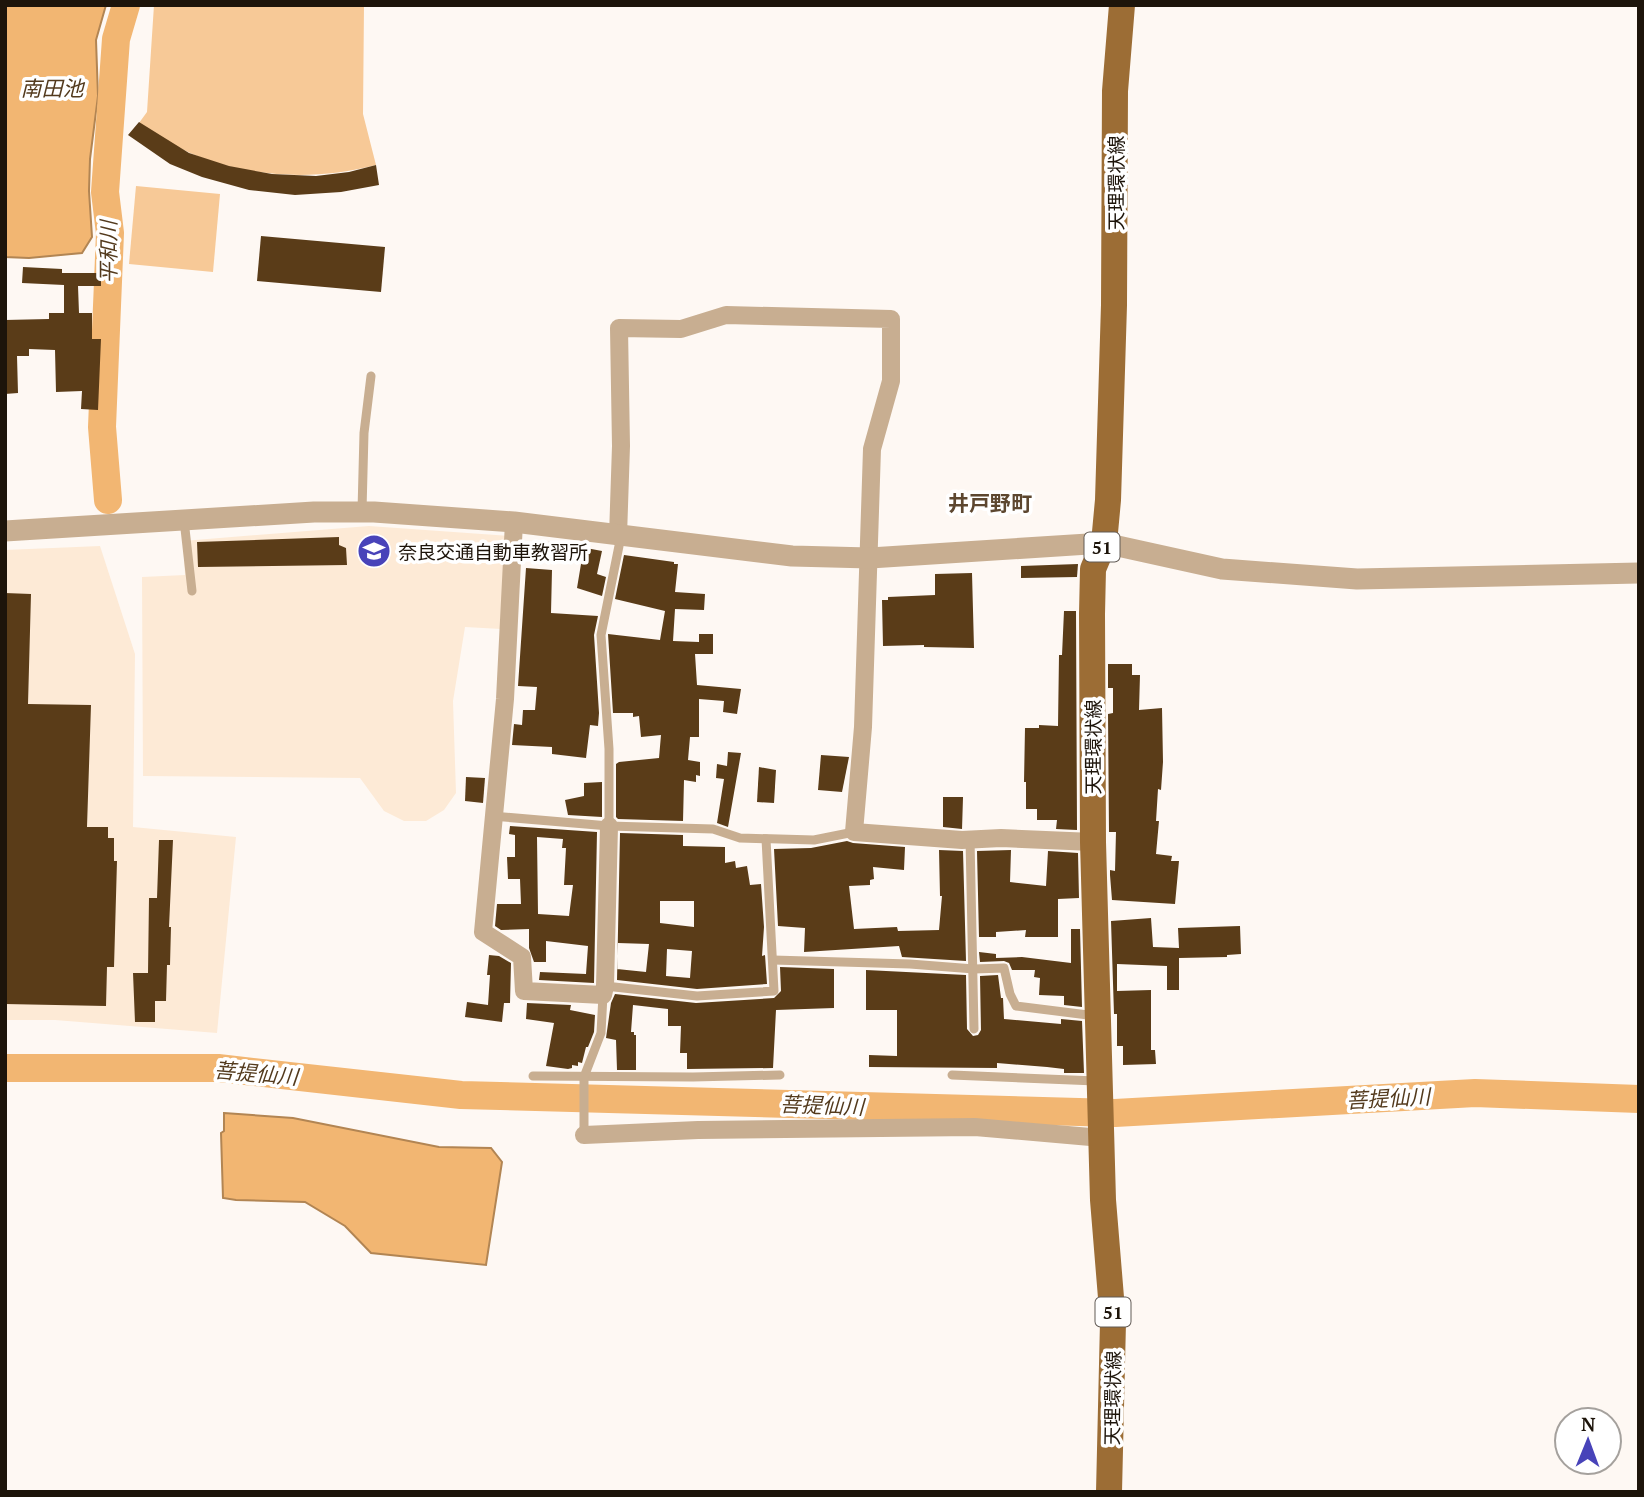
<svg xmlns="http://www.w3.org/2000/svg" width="1644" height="1497" font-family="'PT Serif','Noto Sans JP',serif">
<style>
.built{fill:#fdead6}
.green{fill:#f7c997}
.water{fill:#f2b672;stroke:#b28553;stroke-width:2}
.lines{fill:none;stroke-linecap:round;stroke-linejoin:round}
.river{stroke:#f2b672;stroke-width:28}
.building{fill:#5a3c18;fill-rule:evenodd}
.service{stroke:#c8ae91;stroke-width:9}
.minor{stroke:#c8ae91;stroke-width:18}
.tertiary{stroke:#c8ae91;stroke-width:21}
.primary{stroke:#9c6d35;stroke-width:26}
.labels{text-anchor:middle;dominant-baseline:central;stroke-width:7;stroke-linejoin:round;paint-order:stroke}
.shield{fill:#fff;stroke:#615a54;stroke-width:2}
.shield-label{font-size:18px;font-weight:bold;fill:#1d140a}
.street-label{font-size:19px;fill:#1d140a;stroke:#fff}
.poi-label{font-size:19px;fill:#1d140a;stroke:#fff;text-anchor:start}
.water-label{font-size:21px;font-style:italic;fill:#533a1d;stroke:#fff}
.neighbourhood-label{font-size:21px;font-weight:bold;fill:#5d4730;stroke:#fff}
</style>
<rect width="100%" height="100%" fill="#fef8f3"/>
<g class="built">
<path d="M369,526L510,536L501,629L465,627L453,701L456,793L444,810L426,821H404L384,811L360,778L143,776L142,577L185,575L183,541Z"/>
<path d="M100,546L135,654L133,827L236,837L217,1033L55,1020H5V550Z"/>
</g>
<g class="green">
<path d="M154,5H364L363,114L376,165C315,181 248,178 190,153C172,145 155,132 139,123L147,112Z"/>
<path d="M136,186L220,194L213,272L129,264Z"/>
</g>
<g class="water">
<path d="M5,5H106L96,40L98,96L90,159L89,191L92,237L82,253L29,258L5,257Z"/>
<path d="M224,1113L293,1118L439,1147L491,1148L502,1162L486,1265L371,1253L345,1226L305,1202L236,1200L223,1198L221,1133L224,1131Z"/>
</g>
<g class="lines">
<g class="river">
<path d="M108,500L102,427L110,233L105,192L116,39L126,5"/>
<path d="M5,1068H218L461,1095L1115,1113L1475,1093L1639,1099"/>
</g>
</g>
<g class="building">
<path d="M139,122L189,153L229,166L272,174L316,176L349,172L376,165L379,185L341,192L295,195L249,190L202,177L170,164L128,135Z"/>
<path d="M261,236L385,247L381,292L257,281Z"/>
<path d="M23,267L62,269V273H101V286H78L79,313H92V339H101L98,410L81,409L82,391L56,392L55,350L29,349V356H17L18,393L5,394V320L49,319V313H64V285L22,283Z"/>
<path d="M339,537V545L346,548L347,565L198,567L197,542Z"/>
<path d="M549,541L602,551L597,574L606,577L602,596L577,588L582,558L547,552Z"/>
<path d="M624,555L674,562V564H678L675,592L705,594L704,610L675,609L673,641L699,642V634H713V654H695L697,685L741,689L737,714L723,712L724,701L699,699V737H690L688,760L700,762V776L696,775V782L684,780L683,821L618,819L616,817V764L619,762L659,758L661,735L641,737L639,716L633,717V713H613L608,634L660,640L665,611L615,599Z"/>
<path d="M1078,564L1077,577L1021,578V566Z"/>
<path d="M526,568L552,570L551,613L598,616L594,635L599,713L598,726L590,725L586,758L552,754V747L512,745L514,724L522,725L523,710H535L537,687L518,686Z"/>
<path d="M972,573L974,648L924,647V645L883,646L882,600H888V597L935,595V574Z"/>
<path d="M5,593L31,594L28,704L91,705L87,827H108V838H114V861H117L114,967H107L106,1006L5,1004Z"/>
<path d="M1064,611H1076L1077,830L1056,829L1057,820H1037V809H1026V782H1024L1025,728H1039V725L1058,726L1059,655H1062Z"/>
<path d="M1108,664H1132V675H1140L1139,710L1162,708L1163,762L1161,790L1158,789L1156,821H1159L1156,854L1172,856L1171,861H1179L1175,904L1112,900L1110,875V870L1115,871L1116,832H1109L1108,714L1113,713V688H1108Z"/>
<path d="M728,752L741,753L728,827L717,823L724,779L716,778L717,764L727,766Z"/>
<path d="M821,755L849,757L842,792L818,790Z"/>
<path d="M759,767L776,770L774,803L757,802Z"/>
<path d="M466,777L485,778L483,803L465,801Z"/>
<path d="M602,782V817L568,815L565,800L584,796V783Z"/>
<path d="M943,797H963L962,829L943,827Z"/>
<path d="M510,826L597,832L594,983L539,980L540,972L586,974L588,946L546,941V962H534L529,948V929L501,930L495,926L497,904H521L520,879H508L507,857H515V835L509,834ZM537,837L563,839L562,848H566L564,885H573L569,916L538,914Z"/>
<path d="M620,833L683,835V846L725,847V863L735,861L736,868L747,866L750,885L761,884L764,927L762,956L765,955L767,984L697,989L617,980ZM660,901H694V927L660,923ZM618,943L649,944L646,972L617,969ZM667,949L692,951L690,978L666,976Z"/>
<path d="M159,840H173L169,927H171L170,965H167L166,1001H155V1022H135L133,973H148L149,898H157Z"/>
<path d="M847,841L853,843L905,847L904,870L873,867L874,879L870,880V885L849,886L854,929L897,927L898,931L939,930L942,896H940L939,850L963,851L966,961L902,957L899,946L804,952L805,928L778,926L774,849L811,848Z"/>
<path d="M1011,850L1010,882L1046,886L1048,851L1078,853L1079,898L1058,899V937H1025L1026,930L996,932V937H979L977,851Z"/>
<path d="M1151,918L1153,947L1179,948L1178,928L1240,926L1241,954L1227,955V957L1179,958V990H1167V966L1117,964V991L1151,990V1050H1155L1156,1064L1123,1065V1046H1117V1014H1114L1111,921Z"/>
<path d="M1071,929H1080L1082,1007L1064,1005V996L1039,995L1040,978L1034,977L1035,970H1012L1009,963L1004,961L980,962L979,952L996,954V958L1022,957L1071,963Z"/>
<path d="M489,955L499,956L511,963L510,1003H504L502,1022L465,1017L467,1002L488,1005L490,975H487Z"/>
<path d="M780,967L834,969V1008L776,1010L773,1068L687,1069V1053H680L681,1026H668V1009L633,1005L631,1032H634V1035H636V1070H617L616,1040L606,1038L611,1003L615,994L696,1003L774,998L781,991Z"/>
<path d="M866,970L966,975L967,1029L973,1036L978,1035L981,1030L980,976L998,975L1001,998H1003L1004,1019L1061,1024V1019L1082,1021L1084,1073H1064V1069L1047,1067L997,1063V1068L869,1067V1055L897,1056V1010H866Z"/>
<path d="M527,1003L571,1005L570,1010L595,1015L594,1032L588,1047H586L582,1063L578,1062V1066L572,1065V1068L568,1069L546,1066L554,1023L526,1019Z"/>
</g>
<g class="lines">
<g class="service">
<path d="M362,511L364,433L371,376"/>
<path d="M184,520L192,591"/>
<path d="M492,816L609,826L713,829L740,838L814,840L854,832"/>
<path d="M609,826V749L601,635L621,536"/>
<path d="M970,839L974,1029"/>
<path d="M773,960L910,964L974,969L1004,968L1010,994L1016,1006L1096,1016"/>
<path d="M605,986L697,996L774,991L766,839"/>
<path d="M952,1075L1096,1081"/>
<path d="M533,1076L693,1077L780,1075"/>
<path d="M584,1135V1077L601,1033L603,995"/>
</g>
<g class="minor">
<path d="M514,522L505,699L483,932L522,957L524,991L603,995L605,986L609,826"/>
<path d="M618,536L621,446L619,328L681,329L726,315L891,319V381L872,449L863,727L854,832L962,840L1001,838L1093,842"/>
<path d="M584,1135L698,1130L975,1127L1102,1138"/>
</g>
<path class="tertiary" d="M5,531L314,512H374L514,522L792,556L870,558L1104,543L1222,569L1357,579L1639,573"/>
<path class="primary" d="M1109,1492L1113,1322L1103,1200L1093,842L1092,614L1093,569L1104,543L1108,500L1114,305L1115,91L1122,5"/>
</g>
<defs>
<symbol id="school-disc" viewBox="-11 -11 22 22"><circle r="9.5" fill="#4843b9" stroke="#fff"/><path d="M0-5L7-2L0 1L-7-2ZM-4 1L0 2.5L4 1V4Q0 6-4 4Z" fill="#fff"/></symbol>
</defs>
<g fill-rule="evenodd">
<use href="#school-disc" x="355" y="532" width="38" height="38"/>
</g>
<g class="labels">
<g class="shield">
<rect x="1084.5" y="532.5" width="35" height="29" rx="5"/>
<rect x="1095.5" y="1297.5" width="35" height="29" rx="5"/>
</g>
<g class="shield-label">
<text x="1102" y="547">51</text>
<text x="1113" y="1312">51</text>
</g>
<g class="street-label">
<text transform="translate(1115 183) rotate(-90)">天理環状線</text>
<text transform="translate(1092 747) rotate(-90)">天理環状線</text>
<text transform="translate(1112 1398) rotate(-89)">天理環状線</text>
</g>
<g class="poi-label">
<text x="398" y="551">奈良交通自動車教習所</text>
</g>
<g class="water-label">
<text x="52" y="88">南田池</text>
<text transform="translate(108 252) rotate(-90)">平和川</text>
<text transform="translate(256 1073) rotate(5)">菩提仙川</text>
<text transform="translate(1388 1098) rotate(-3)">菩提仙川</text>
<text transform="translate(822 1105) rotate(2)">菩提仙川</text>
</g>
<g class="neighbourhood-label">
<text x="990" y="503">井戸野町</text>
</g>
</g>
<rect width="1644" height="1497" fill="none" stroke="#1d140a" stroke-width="14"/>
<g transform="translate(1588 1441) rotate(1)"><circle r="33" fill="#ffffff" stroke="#a5a19d" stroke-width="2"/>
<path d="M0-5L12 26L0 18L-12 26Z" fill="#4843b9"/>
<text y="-10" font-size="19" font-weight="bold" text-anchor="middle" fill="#1d140a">N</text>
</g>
</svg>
